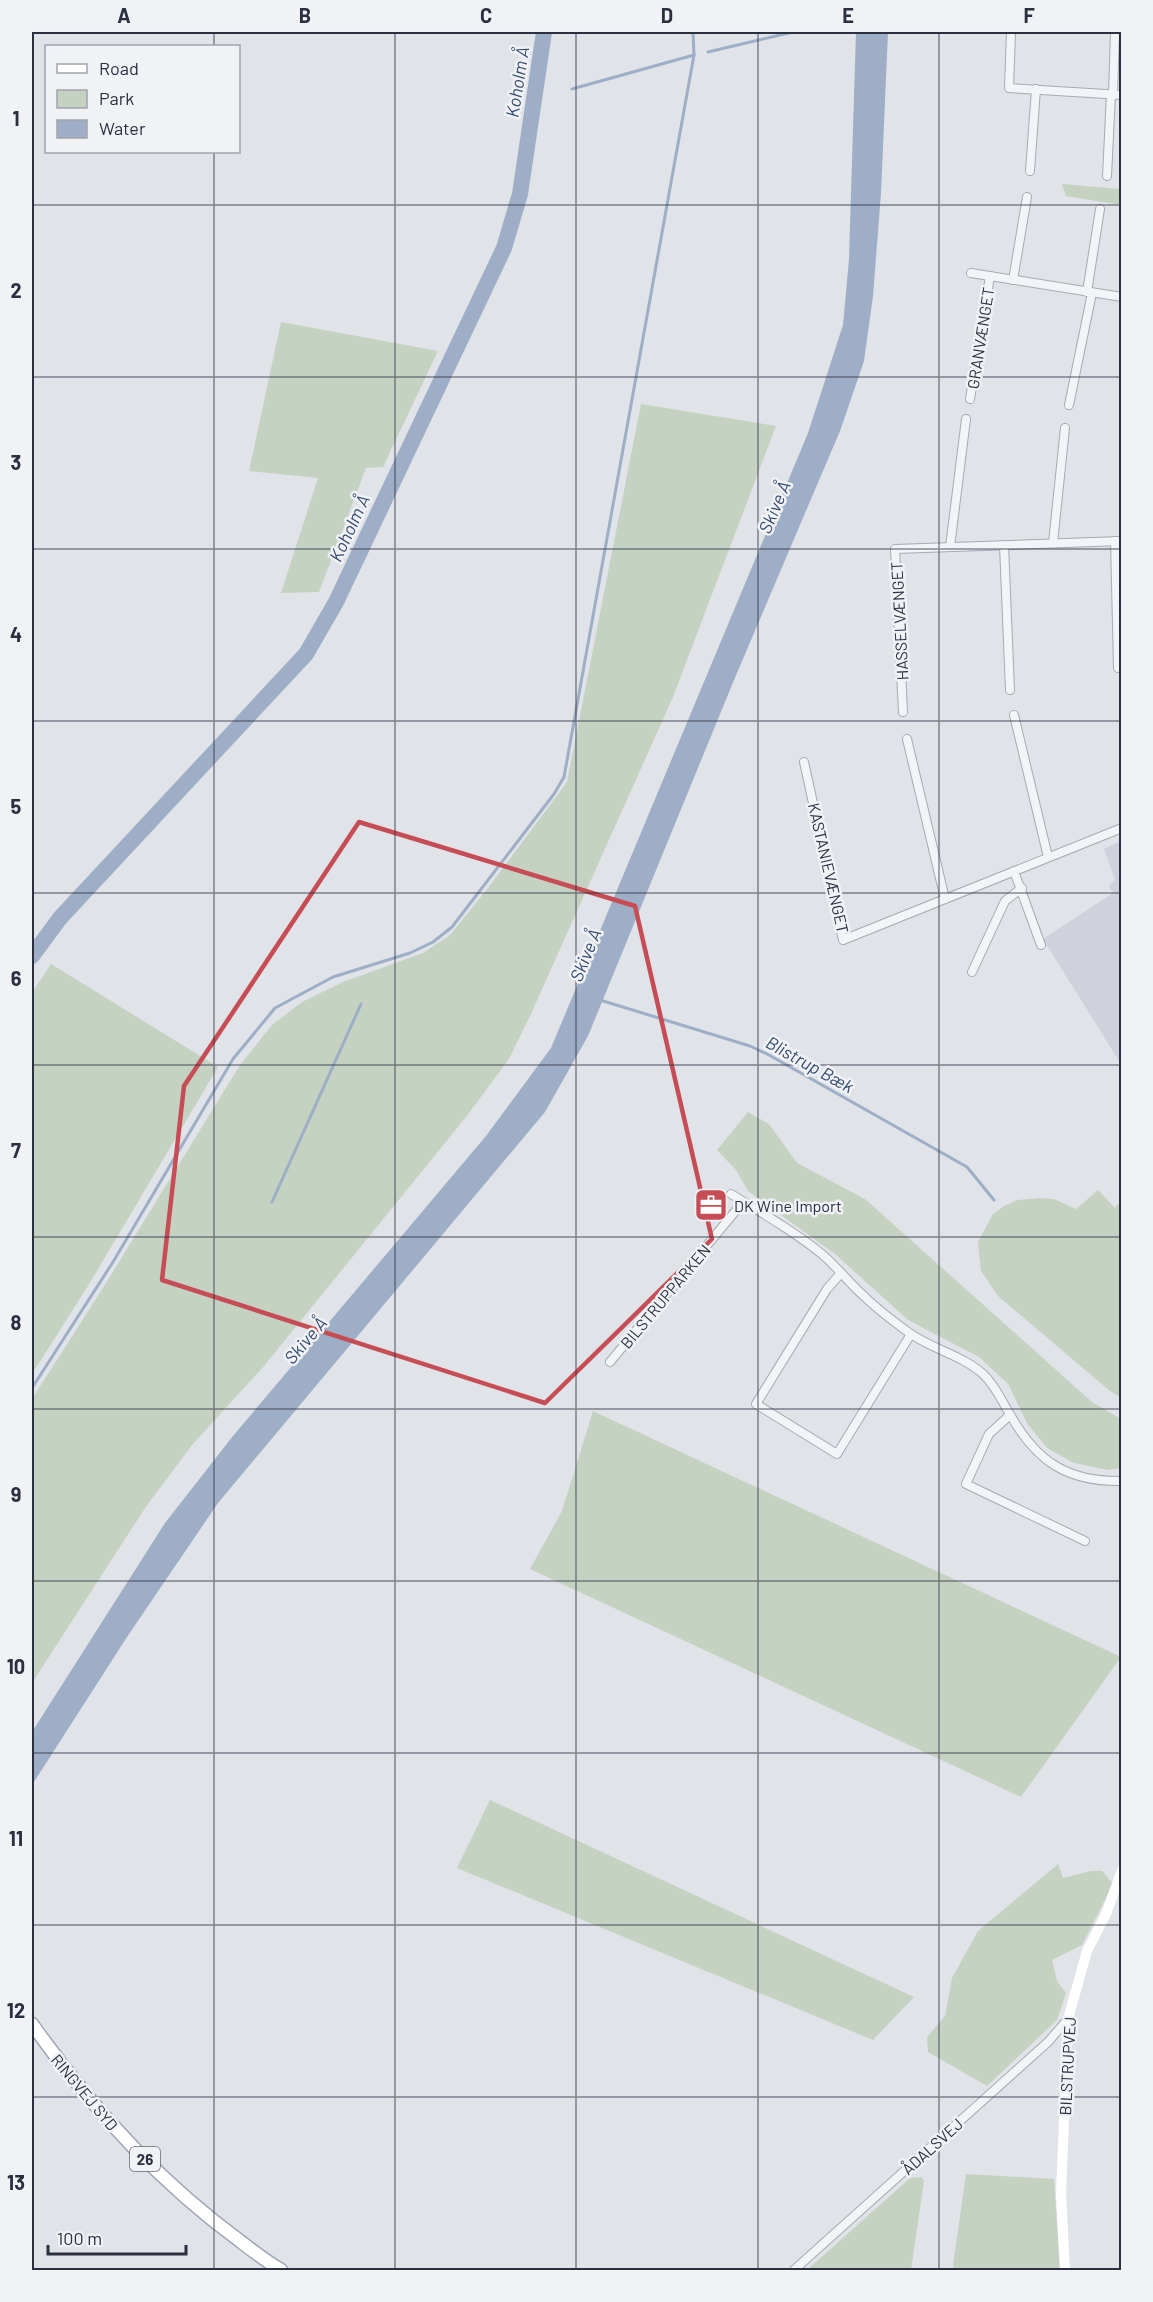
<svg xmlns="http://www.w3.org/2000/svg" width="1153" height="2302" font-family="Barlow,sans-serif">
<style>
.built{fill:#cfd2da}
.green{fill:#c5d2c2}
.water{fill:#9eaec6}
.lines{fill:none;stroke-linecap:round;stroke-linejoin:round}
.stream{stroke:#9eaec6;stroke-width:3}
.river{stroke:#9eaec6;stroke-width:16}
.street-casing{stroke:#a6aab2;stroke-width:10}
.primary-casing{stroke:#a0a6b3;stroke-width:15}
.street{stroke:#f3f4f7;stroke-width:8}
.secondary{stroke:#fff;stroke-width:10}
.primary{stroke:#fff;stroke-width:12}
.marked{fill:none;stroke:#c64d55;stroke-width:4.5;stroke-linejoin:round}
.grid{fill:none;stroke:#2a303f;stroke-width:1.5;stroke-opacity:0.55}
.labels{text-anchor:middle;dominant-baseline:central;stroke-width:5;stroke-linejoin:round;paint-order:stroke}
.shield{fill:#f0f2f6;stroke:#656a76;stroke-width:1.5}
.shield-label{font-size:15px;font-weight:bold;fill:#2a303f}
.street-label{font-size:16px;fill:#2a303f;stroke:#f0f2f6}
.poi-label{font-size:16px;fill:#2a303f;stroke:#f0f2f6;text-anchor:start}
.water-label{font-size:18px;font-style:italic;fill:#374c70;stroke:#f0f2f6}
.neatline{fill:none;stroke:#2a303f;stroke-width:2}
.grid-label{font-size:20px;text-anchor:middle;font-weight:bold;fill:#2a303f}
</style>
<rect width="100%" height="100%" fill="#e0e3e8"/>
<path class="built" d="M1121,841V1064L1043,939L1113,893L1109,886L1115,880L1104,849Z"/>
<g class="green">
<path d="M1062,184L1121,189V205L1066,196Z"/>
<path d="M281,322L438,351L383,467L366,468L319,592L281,593L318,478L249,471Z"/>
<path d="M641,404L776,426L673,697L530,1016L509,1059L466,1117L264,1366L192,1445L145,1508L32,1683V1399L101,1291L240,1065L272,1025L302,1002L343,982L423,953L450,935L488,888L567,782Z"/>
<path d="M51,964L218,1067L88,1286L32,1374V993Z"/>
<path d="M748,1112L769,1124L797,1163L865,1199L1092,1402L1121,1419V1468L1108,1470L1074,1463L1047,1448L1027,1423L1008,1384L979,1357L908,1320L835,1254L748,1191L736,1170L717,1150Z"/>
<path d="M1098,1190L1115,1208L1121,1201V1398L1110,1391L998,1296L981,1271L978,1242L993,1214L1004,1206L1018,1200L1041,1198L1054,1199L1076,1209Z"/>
<path d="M593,1411L1121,1657L1021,1797L530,1569L562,1511Z"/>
<path d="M490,1800L914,1997L873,2040L457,1868Z"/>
<path d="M1058,1864L1063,1878L1091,1871H1102L1113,1884L1082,1945L1052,1960L1057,1981L1066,1993L1057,2020L987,2086L928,2052L927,2037L945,2016L952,1978L978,1931Z"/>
<path d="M966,2174L1054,2179L1060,2270H955L953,2265Z"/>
<path d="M922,2177L924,2181L911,2270H807L910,2178Z"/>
</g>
<path class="water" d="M856,32H888L881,193L873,296L864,361L840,431L734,680L588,1036L545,1112L218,1503L127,1637L32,1785V1732L165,1523L233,1436L486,1136L551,1048L808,433L843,325L849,259Z"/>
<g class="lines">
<g class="stream">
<path d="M708,52L793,32"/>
<path d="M572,89L694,55"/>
<path d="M600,1000L750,1046L769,1055L967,1167L994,1200"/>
<path d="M272,1202L361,1004"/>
<path d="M32,1388L113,1262L233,1059L275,1008L333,977L410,953L433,942L452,927L554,794L564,777L694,55L693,32"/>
</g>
<path class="river" d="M32,956L60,918L306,654L336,602L504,248L520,194L544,32"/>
<defs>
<g id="street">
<path d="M1011,32L1009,88L1122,95"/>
<path d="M1113,95L1115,32"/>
<path d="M1030,171L1036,89"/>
<path d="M1107,176L1111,94"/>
<path d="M971,273L1122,297"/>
<path d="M1013,280L1027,197"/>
<path d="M1087,292L1100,209"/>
<path d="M970,399L990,276"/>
<path d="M1069,405L1092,293"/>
<path d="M1115,541L1118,668"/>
<path d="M1053,543L1065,428"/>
<path d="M1004,545L1010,690"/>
<path d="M950,547L966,419"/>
<path d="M903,712L895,549L1122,541"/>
<path d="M1014,715L1048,857"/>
<path d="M907,739L945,899"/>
<path d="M804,762L843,940L1122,828"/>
<path d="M1014,871L1041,945"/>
<path d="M972,972L1005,901L1022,888"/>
<path d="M731,1194C762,1213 795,1232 823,1255C838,1268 850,1284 865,1297C878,1310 893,1321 908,1332C931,1349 962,1355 983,1374C996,1386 1002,1402 1011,1416C1037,1462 1068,1482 1122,1481"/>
<path d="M841,1273L827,1289L756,1404L837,1454L911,1334"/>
<path d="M610,1362L743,1202"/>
<path d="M1010,1415L989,1434L966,1484L1085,1541"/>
<path d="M794,2270L1048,2042L1068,2019"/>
</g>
<path id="primary" d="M32,2024C90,2106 158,2181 240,2241C253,2251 267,2262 281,2270"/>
</defs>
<use href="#street" class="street-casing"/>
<use href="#primary" class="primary-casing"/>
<use href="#street" class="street"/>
<path class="secondary" d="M1065,2270L1061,2194L1068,2019L1087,1951L1106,1914L1122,1870"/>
<use href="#primary" class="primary"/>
</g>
<path class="marked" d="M359,822L635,906L712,1239L545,1403L162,1280L184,1086Z"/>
<path class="grid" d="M214,32V46M395,32V2270M576,32V2270M758,32V2270M939,32V2270M214,152V2270M32,205H1122M32,377H1122M32,549H1122M32,721H1122M32,893H1122M32,1065H1122M32,1237H1122M32,1409H1122M32,1581H1122M32,1753H1122M32,1925H1122M32,2097H1122"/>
<defs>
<symbol id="office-square" viewBox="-11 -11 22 22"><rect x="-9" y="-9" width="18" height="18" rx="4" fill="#c64d55" stroke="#f0f2f6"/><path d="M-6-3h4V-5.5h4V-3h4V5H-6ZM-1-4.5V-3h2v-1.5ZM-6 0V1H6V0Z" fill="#fff"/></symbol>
</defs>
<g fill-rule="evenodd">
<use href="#office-square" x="692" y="1186" width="38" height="38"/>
</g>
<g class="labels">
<rect class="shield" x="130" y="2147" width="30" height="24" rx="4.5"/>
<g class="shield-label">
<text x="145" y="2159">26</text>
</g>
<g class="street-label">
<text transform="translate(980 338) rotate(-81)">GRANVÆNGET</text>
<text transform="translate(899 621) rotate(-93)">HASSELVÆNGET</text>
<text transform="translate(829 868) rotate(77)">KASTANIEVÆNGET</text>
<text transform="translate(665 1296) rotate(-50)">BILSTRUPPARKEN</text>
<text transform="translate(1067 2066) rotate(-87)">BILSTRUPVEJ</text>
<text transform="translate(85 2092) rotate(50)">RINGVEJ SYD</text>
<text transform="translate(932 2146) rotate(-42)">ÅDALSVEJ</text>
</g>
<g class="poi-label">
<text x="734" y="1205">DK Wine Import</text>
</g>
<g class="water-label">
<text transform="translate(517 82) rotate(-81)">Koholm Å</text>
<text transform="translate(774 507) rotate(-67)">Skive Å</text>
<text transform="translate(349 528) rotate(-65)">Koholm Å</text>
<text transform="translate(585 955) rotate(-68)">Skive Å</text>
<text transform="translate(810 1064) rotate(29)">Blistrup Bæk</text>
<text transform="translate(305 1340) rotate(-50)">Skive Å</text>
</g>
</g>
<rect width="1153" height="2302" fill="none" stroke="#f0f2f6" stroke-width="66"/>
<rect x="45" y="45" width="195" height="108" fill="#f0f2f6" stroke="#a1a4ad" stroke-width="1.5"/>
<rect x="57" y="64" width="30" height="9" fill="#ffffff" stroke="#a1a4ad" stroke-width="1.5"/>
<text x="99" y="75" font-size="18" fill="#2a303f">Road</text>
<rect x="57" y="90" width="30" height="18" fill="#c5d2c2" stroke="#a1a4ad" stroke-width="1.5"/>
<text x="99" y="105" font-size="18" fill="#2a303f">Park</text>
<rect x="57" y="120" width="30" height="18" fill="#9eaec6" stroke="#a1a4ad" stroke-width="1.5"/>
<text x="99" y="135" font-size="18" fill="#2a303f">Water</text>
<path d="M48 2245v9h138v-9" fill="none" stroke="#2a303f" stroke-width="3"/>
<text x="57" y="2245" font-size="18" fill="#2a303f" stroke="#f0f2f6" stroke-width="4.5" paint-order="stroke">100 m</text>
<rect x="33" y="33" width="1087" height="2236" class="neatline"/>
<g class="grid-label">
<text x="124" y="23">A</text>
<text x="305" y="23">B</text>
<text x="486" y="23">C</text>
<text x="667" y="23">D</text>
<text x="848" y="23">E</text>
<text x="1029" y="23">F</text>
<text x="16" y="126">1</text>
<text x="16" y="298">2</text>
<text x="16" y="470">3</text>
<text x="16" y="642">4</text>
<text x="16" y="814">5</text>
<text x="16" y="986">6</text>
<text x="16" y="1158">7</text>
<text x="16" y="1330">8</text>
<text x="16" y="1502">9</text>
<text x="16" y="1674">10</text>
<text x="16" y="1846">11</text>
<text x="16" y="2018">12</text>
<text x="16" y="2190">13</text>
</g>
</svg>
